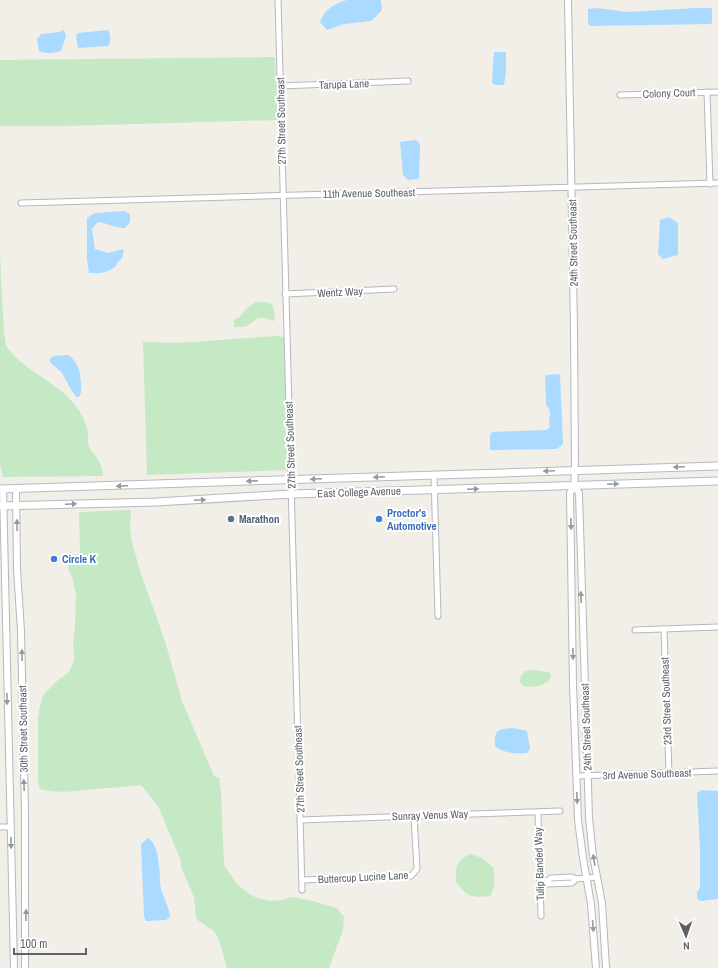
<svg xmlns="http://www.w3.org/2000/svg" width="718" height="968" font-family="'Archivo Narrow',sans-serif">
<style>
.green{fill:#c5e8c5}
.water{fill:#aadaff}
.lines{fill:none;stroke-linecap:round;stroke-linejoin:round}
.minor-casing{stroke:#b5b8bc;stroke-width:7}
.tertiary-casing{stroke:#b5b8bc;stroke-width:8}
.secondary-casing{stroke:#b6babf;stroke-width:9}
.minor{stroke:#fff;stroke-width:5}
.tertiary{stroke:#fff;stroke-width:6}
.secondary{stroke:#fff;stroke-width:7}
.oneway{fill:#979a9d}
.service-dot{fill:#5c6f8a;stroke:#fff;stroke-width:1.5}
.shop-dot{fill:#3f7fe0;stroke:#fff;stroke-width:1.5}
.labels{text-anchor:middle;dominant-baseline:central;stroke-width:4;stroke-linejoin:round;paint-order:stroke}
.street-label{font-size:11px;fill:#5f6368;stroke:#fff}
.shop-label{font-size:11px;font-weight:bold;fill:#366cbe;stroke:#fff;text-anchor:start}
.service-label{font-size:11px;font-weight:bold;fill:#4e5e75;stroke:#fff;text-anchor:start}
</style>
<rect width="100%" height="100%" fill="#f1efe8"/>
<g class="green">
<path d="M275,57L278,120L65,126H0V60Z"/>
<path d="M0,255C1,267 3,342 7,347C25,373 60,382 78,409C83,416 87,425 88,434C89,438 87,442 89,446C94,457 102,460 103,476L3,477L0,463Z"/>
<path d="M256,302H265L272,304L275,315L274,321L265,318H258L247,326L241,327H234V319C242,318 242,313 247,308C249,306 253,304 256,302Z"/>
<path d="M276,336L284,337L286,420L288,470L147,475L143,342L179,343Z"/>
<path d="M131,510L130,528L132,542L140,571L165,641L182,701L214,776L219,778L221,793L224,865L237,884L249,894L257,898L271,901L281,900L292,897L309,900L337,908L344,917L343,930L329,968H227C224,959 221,942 216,934C211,927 202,925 196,918L194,897L181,867V861L172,839L158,806L141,785C125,787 109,788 94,789C75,791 58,794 40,789L38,782V719L40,705L44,694L60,678L63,677L69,672L74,660V653L73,645L75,628L76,595L73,580L68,568V555L80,554L79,512Z"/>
<path d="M533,670L548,672L550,673L551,678C545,686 533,688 523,686L520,681L521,675L526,671Z"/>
<path d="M470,854L482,858L494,868C494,878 496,888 490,896C471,898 468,897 456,882C456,866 455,862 470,854Z"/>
</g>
<g class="water">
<path d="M347,0H380L381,1L382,10L371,21L344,24L327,30L320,22C324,10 335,3 347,0Z"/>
<path d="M595,8L629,12L695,8H712V22L711,24L590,26L588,24V9Z"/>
<path d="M64,30L66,36L61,51C54,53 45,54 39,51L37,39L41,34L59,32Z"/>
<path d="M108,30C111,34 111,42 108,46L78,48L76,36L78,33Z"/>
<path d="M494,52H506V72L504,85H495L492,83Z"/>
<path d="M416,140L420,144L419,179L408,180L403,175L400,142Z"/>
<path d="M124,211L130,214V222L125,228C114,228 107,223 98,222L92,229L95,249L108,253L123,249L124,251L122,258L117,263L115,267L108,271L101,273H89L87,259V218L95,213Z"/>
<path d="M669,217L678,223V255L663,259L658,254L660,220Z"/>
<path d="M68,355C79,363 80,371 81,384C81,389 82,393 79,397H76L69,386L62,373L50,362V359L54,356Z"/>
<path d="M558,374L560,375L563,443L561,446L556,449L490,450V435L492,432L546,430L549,428L550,412L549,409L546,405L545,376L547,375Z"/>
<path d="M513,728L527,731L530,749L527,753C517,754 502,753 495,746C494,730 497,729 513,728Z"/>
<path d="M703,790L718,791V899L700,901L697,898V892L700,888V848L697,794L699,791Z"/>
<path d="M148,838C161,846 159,876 161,889C164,899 169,907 170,917L166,920L146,921L144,916L141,844Z"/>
</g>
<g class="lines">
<defs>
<g id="minor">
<path d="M278,0L302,890"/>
<path d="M280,86L408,81"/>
<path d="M707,92L710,184"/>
<path d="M620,95L718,92"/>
<path d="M21,203L718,183"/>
<path d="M285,294L394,289"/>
<path d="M434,475L438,616"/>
<path d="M664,629L669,773"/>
<path d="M635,630L718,627"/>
<path d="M577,776L718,771"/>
<path d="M538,812L541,916"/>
<path d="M300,820L560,811"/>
<path d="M0,827H10"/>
<path d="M302,880L411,876L417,869L414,816"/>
<path d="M540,881H547L551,878L572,877L576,879L597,877"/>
<path d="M547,881L549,884L572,883L576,879"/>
</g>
<g id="tertiary">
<path d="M568,0L574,328L575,471L574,486L570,493L573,684L578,820L583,858L591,904L596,968"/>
<path d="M574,486L579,493L589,818L593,856L602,903L606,968"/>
<path d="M3,489L14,968"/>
<path d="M16,489L17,569L21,631L25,811V968"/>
</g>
<g id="secondary">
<path d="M0,489L718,466"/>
<path d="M0,506L156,502L292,494L718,481"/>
</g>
</defs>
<use href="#minor" class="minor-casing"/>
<use href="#tertiary" class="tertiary-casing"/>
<use href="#secondary" class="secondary-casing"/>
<use href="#minor" class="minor"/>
<use href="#tertiary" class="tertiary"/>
<use href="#secondary" class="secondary"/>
</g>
<defs><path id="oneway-solid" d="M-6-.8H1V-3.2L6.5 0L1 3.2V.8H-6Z"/></defs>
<g class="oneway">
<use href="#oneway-solid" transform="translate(679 467) rotate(178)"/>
<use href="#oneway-solid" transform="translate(549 471) rotate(178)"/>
<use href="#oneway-solid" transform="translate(379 477) rotate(178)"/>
<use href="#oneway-solid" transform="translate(316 479) rotate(178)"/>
<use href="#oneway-solid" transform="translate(252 481) rotate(178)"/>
<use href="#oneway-solid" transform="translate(613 484) rotate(-2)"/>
<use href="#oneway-solid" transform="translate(122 486) rotate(178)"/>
<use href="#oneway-solid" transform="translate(473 489) rotate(-2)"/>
<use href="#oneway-solid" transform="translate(200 500) rotate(-3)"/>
<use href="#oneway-solid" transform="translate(71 504) rotate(-2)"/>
<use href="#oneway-solid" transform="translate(571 524) rotate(89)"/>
<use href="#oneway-solid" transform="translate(17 525) rotate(-91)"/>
<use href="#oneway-solid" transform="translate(581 597) rotate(-92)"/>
<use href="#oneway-solid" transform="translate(573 654) rotate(89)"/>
<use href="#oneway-solid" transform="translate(22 655) rotate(-91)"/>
<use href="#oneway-solid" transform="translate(7 699) rotate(89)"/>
<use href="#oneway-solid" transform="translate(24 785) rotate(-92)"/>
<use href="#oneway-solid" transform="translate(577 798) rotate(89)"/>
<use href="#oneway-solid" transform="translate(11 843) rotate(89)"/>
<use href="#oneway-solid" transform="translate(594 860) rotate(-99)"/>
<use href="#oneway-solid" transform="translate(26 915) rotate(-89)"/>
<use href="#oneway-solid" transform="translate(593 926) rotate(85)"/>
</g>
<circle class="service-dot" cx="231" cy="519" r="4"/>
<g class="shop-dot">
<circle cx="379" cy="519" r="4"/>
<circle cx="54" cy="559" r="4"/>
</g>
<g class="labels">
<g class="street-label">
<text transform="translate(344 84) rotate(-2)">Tarupa Lane</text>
<text transform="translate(669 93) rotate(-2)">Colony Court</text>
<text transform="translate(281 121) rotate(-91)">27th Street Southeast</text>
<text transform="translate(369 193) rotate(-1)">11th Avenue Southeast</text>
<text transform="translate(573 243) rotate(-91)">24th Street Southeast</text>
<text transform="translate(340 292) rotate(-3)">Wentz Way</text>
<text transform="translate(290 445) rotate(-92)">27th Street Southeast</text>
<text transform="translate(359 492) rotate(-2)">East College Avenue</text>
<text transform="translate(666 701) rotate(-92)">23rd Street Southeast</text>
<text transform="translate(586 727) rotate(-92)">24th Street Southeast</text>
<text transform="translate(23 729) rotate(-91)">30th Street Southeast</text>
<text transform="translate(299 769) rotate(-92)">27th Street Southeast</text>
<text transform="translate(647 774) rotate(-2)">3rd Avenue Southeast</text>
<text transform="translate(430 815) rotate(-2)">Sunray Venus Way</text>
<text transform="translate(539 864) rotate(-92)">Tulip Banded Way</text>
<text transform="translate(363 877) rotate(-3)">Buttercup Lucine Lane</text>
</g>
<g class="shop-label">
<text x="387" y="513">Proctor's<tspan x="387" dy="13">Automotive</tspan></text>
<text x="62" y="559">Circle K</text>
</g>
<g class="service-label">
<text x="239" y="519">Marathon</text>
</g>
</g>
<g transform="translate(686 936) rotate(178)" stroke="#ffffff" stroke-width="3" paint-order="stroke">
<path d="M0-3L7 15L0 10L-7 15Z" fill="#5f6368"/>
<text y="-6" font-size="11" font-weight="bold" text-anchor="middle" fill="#5f6368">N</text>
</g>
<path d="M14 948v6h72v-6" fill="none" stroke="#5f6368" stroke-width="2"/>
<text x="20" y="948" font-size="12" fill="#5f6368" stroke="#ffffff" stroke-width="3" paint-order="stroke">100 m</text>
</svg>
